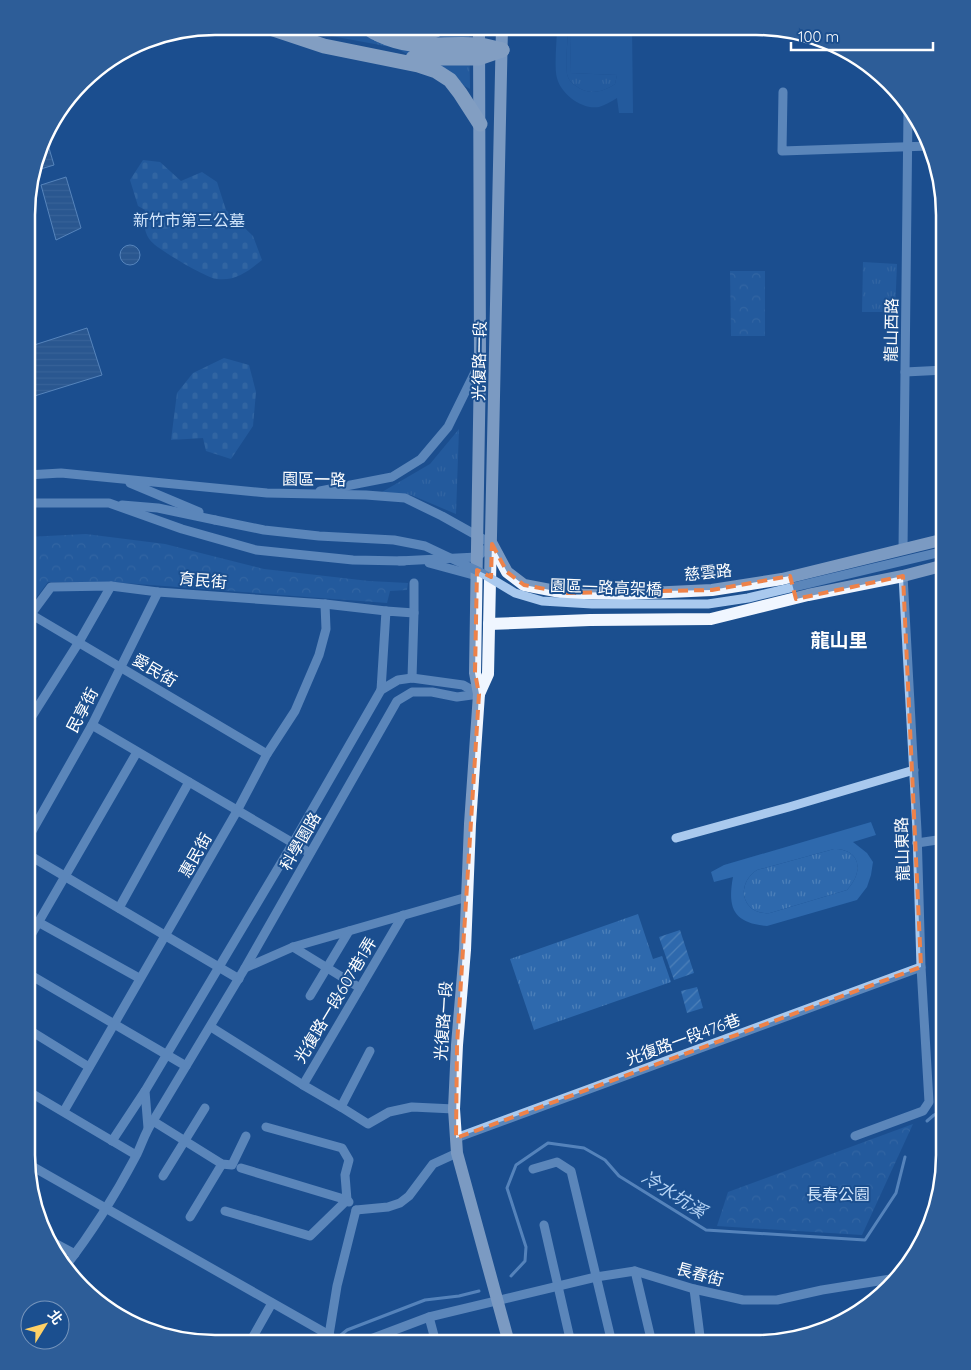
<svg xmlns="http://www.w3.org/2000/svg" width="971" height="1370" font-family="Quicksand,'Noto Sans TC',sans-serif">
<style>
.grass{fill:url(#grass-tufts)}
.forest{fill:url(#forest-crowns)}
.cemetery{fill:url(#cemetery-stones)}
.garden{fill:url(#garden-furrows)}
.pitch{fill:#2e69ad;fill-rule:evenodd}
.water{fill:url(#water-rules);stroke:#9cc4f0}
.lines{fill:none;stroke-linecap:round;stroke-linejoin:round}
.stream{stroke:#9cc4f0;stroke-width:3}
.minor{stroke:#a9c9ee;stroke-width:9}
.major{stroke:#f0f6ff;stroke-width:12}
.highway{stroke:#fff;stroke-width:15}
.minor-bridge{stroke:#a9c9ee;stroke-width:9}
.marked{fill:none;stroke:#ee8249;stroke-width:4;stroke-dasharray:10 6;stroke-linejoin:round}
.labels{text-anchor:middle;dominant-baseline:central;stroke-width:4;stroke-linejoin:round;paint-order:stroke}
.park-label{font-size:16px;fill:#cfe3fa;stroke:#1b4f8f}
.street-label{font-size:16px;fill:#fff;stroke:#1b4f8f}
.water-label{font-size:18px;font-style:italic;fill:#b5d3f5;stroke:#1b4f8f}
.quarter-label{font-size:19px;font-weight:bold;fill:#fff;stroke:#1b4f8f}
.rim{fill:none;stroke:#fff;stroke-width:2.5}
</style>
<defs>
<pattern id="grass-tufts" width="24" height="20" patternUnits="userSpaceOnUse" patternTransform="scale(1.25)"><rect width="24" height="20" fill="#2e69ad"/><path d="M3 7l-1-3M5 7V3M7 7l1-3M15 17l-1-3M17 17v-4M19 17l1-3" fill="none" stroke="#4d80b9"/></pattern>
<pattern id="forest-crowns" width="20" height="18" patternUnits="userSpaceOnUse" patternTransform="scale(1.25)"><rect width="20" height="18" fill="#2e69ad"/><path d="M2 6a3 3 0 1 1 6 0M12 15a3 3 0 1 1 6 0" fill="none" stroke="#4d80b9"/></pattern>
<pattern id="cemetery-stones" width="16" height="16" patternUnits="userSpaceOnUse" patternTransform="scale(1.25)"><rect width="16" height="16" fill="#2e69ad"/><path d="M2 7V4a2 2 0 0 1 4 0v3zM10 15v-3a2 2 0 0 1 4 0v3z" fill="#4d80b9"/></pattern>
<pattern id="garden-furrows" width="10" height="10" patternUnits="userSpaceOnUse" patternTransform="scale(1.25)"><rect width="10" height="10" fill="#2e69ad"/><path d="M-1 1l2-2M0 10L10 0M9 11l2-2" fill="none" stroke="#4d80b9"/></pattern>
<pattern id="water-rules" width="6" height="5" patternUnits="userSpaceOnUse" patternTransform="scale(1.25)"><rect width="6" height="5" fill="#3c6290"/><path d="M0 2.5h6" fill="none" stroke="#597aa1"/></pattern>
</defs>
<rect width="100%" height="100%" fill="#1b4f8f"/>
<g class="grass">
<path d="M300,27H469L470,89L396,48L321,34Z"/>
<path d="M568,27H618V36L571,35L570,73L617,75L615,84C603,92 589,96 576,86C572,84 568,79 567,74C565,59 568,42 568,27Z"/>
<path d="M863,262L897,264L895,312H862Z"/>
<path d="M459,429L456,514L411,495L382,492L430,464Z"/>
<path d="M834,849C861,849 864,872 847,890L770,913C743,916 734,885 757,870Z"/>
<path d="M638,914L653,959L662,956L671,982L534,1030L510,959Z"/>
</g>
<g class="forest">
<path d="M730,271H765V336H731Z"/>
<path d="M86,534L165,544L264,569L369,581L408,583L407,590L390,591L387,603L111,582H48L30,606L27,605V537Z"/>
<path d="M913,1124L862,1235L717,1226L728,1192Z"/>
</g>
<g class="cemetery">
<path d="M143,160L160,162L181,181L202,172L217,182L226,210L253,236L262,260C248,271 237,281 217,279C208,279 155,248 150,240C143,231 144,219 145,210L138,206L130,180Z"/>
<path d="M224,358L249,365L256,392L253,426L231,459L206,451L203,438L171,440L177,393L193,373Z"/>
</g>
<g class="garden">
<path d="M680,930L694,973L674,980L659,937Z"/>
<path d="M697,987L703,1008L687,1013L681,991Z"/>
</g>
<g class="pitch">
<path d="M557,27H568C568,42 565,59 567,74C568,79 572,84 576,86C589,96 603,92 615,84L617,75L570,73L571,35L617,36L618,27H632L633,113H619L617,98C612,101 605,105 599,107C582,110 561,94 557,78C554,67 557,40 557,27Z"/>
<path d="M871,822L876,835L853,842L867,853L873,862L871,875L867,887L857,900L767,926C734,923 727,909 733,877L714,882L711,872L724,865ZM834,849C861,849 864,872 847,890L770,913C743,916 734,885 757,870Z"/>
</g>
<g class="water">
<path d="M46,138L54,165L34,171Z"/>
<path d="M66,177L81,228L56,240L41,185Z"/>
<circle cx="130" cy="255" r="10"/>
<path d="M87,328L102,375L28,398V347Z"/>
</g>
<g class="lines">
<g class="stream">
<path d="M927,1121L934,1115L944,1110"/>
<path d="M511,1276L525,1261L526,1247L507,1188L516,1165L548,1143L584,1148L605,1160L619,1176L706,1230L865,1240L896,1193L905,1157"/>
<path d="M336,1339L347,1330L425,1300L459,1296L479,1291"/>
</g>
<g class="minor">
<path d="M783,92L782,151L929,146"/>
<path d="M905,372L945,370"/>
<path d="M27,475L61,473L267,493L366,495L405,498L442,516L492,544L477,557L399,561"/>
<path d="M130,483L199,512"/>
<path d="M320,491L392,477L421,459L448,427L478,366"/>
<path d="M27,503H109L182,529L256,550L353,560L404,561"/>
<path d="M122,505L158,508L215,520"/>
<path d="M903,550L908,111"/>
<path d="M429,563L477,576"/>
<path d="M27,612L267,754"/>
<path d="M414,613V583"/>
<path d="M31,614L51,587L111,586L158,592L325,604L386,611"/>
<path d="M381,690L386,611L414,613L412,678"/>
<path d="M27,724L79,642L111,586"/>
<path d="M92,725L310,853"/>
<path d="M676,838L789,807L914,770"/>
<path d="M27,840L92,725L158,592"/>
<path d="M917,843L944,839"/>
<path d="M27,854L239,979"/>
<path d="M119,908L189,782"/>
<path d="M38,922L139,978"/>
<path d="M27,942L137,752"/>
<path d="M293,947L360,988"/>
<path d="M245,968L293,947L467,897"/>
<path d="M27,973L186,1066"/>
<path d="M310,996L349,931"/>
<path d="M211,1027L303,1085"/>
<path d="M26,1028L89,1067"/>
<path d="M370,1051L341,1107L303,1085L403,915"/>
<path d="M26,1090L136,1155"/>
<path d="M341,1107L368,1124L389,1112L412,1107L454,1109"/>
<path d="M64,1111L237,811L267,754L295,711L319,655L326,629L325,604"/>
<path d="M153,1121L222,1164L232,1165L246,1136"/>
<path d="M148,1128L145,1091L293,843L381,690L398,680L412,678L463,685L479,694"/>
<path d="M855,1136L923,1111L929,1102L921,967L917,831L903,576"/>
<path d="M456,1138L921,967"/>
<path d="M112,1141L145,1091"/>
<path d="M28,1164L329,1335L338,1343"/>
<path d="M241,1168L347,1200L349,1202"/>
<path d="M533,1169L557,1162L571,1171L612,1343"/>
<path d="M163,1176L205,1108"/>
<path d="M356,1210L388,1207L400,1203L409,1196L433,1164L457,1153"/>
<path d="M225,1211L310,1236L347,1200L345,1175L349,1160L342,1148L266,1127"/>
<path d="M190,1217L222,1164"/>
<path d="M544,1225L571,1343"/>
<path d="M45,1238L75,1254"/>
<path d="M65,1267C90,1235 117,1192 136,1156C142,1144 145,1132 153,1121L245,968L397,701L412,692H432L457,697L479,694"/>
<path d="M635,1271L652,1343"/>
<path d="M694,1289L701,1344"/>
<path d="M93,1297L135,1321"/>
<path d="M429,1317L436,1343"/>
<path d="M329,1335L337,1286L356,1210"/>
<path d="M250,1342L272,1303"/>
<path d="M360,1343L429,1317L596,1277L635,1271L694,1289L743,1300H777L822,1290L897,1278"/>
</g>
<g class="major">
<path d="M479,27L480,361L475,673L479,694L470,824L465,950L457,1045L454,1109L457,1153L509,1343"/>
<path d="M492,544L507,572L524,585L566,593L627,594L712,590L782,579L945,539"/>
<path d="M489,624L590,620L711,619L808,595L903,576L945,565"/>
<path d="M479,694L488,674L502,27"/>
</g>
<g class="highway">
<path d="M264,26L324,46L418,65L436,71L450,80L460,93L480,124"/>
<path d="M366,27C370,29 373,32 376,33C393,41 427,37 441,27"/>
<path d="M378,34C415,52 441,42 479,45C487,46 494,48 502,50"/>
<path d="M413,58H479L502,50"/>
</g>
<path class="minor-bridge" d="M215,520L264,530L319,536L394,540L425,546L480,572L515,593L542,601L592,604H708L748,598L945,551"/>
</g>
<path d="M0 0H971V1370H0ZM492,544L507,572L524,585L566,593L712,590L790,576L796,599L903,576L921,967L456,1138L457,1045L479,694L475,673L477,570L491,577Z" fill="#1b4f8f" fill-opacity=".55" fill-rule="evenodd"/>
<path class="marked" d="M492,544L507,572L524,585L566,593L712,590L790,576L796,599L903,576L921,967L456,1138L457,1045L479,694L475,673L477,570L491,577Z"/>
<g class="labels">
<g class="park-label">
<text x="189" y="220">新竹市第三公墓</text>
<text x="838" y="1194">長春公園</text>
</g>
<g class="street-label">
<text transform="translate(891 330) rotate(-89)">龍山西路</text>
<text transform="translate(479 361) rotate(-89)">光復路一段</text>
<text transform="translate(314 479) rotate(1)">園區一路</text>
<text transform="translate(708 572) rotate(-6)">慈雲路</text>
<text transform="translate(203 580) rotate(5)">育民街</text>
<text transform="translate(606 587) rotate(2)">園區一路高架橋</text>
<text transform="translate(155 670) rotate(31)">愛民街</text>
<text transform="translate(82 710) rotate(-62)">民享街</text>
<text transform="translate(300 841) rotate(-60)">科學園路</text>
<text transform="translate(902 849) rotate(-92)">龍山東路</text>
<text transform="translate(195 855) rotate(-60)">惠民街</text>
<text transform="translate(335 1000) rotate(-59)">光復路一段607巷1弄</text>
<text transform="translate(443 1021) rotate(-86)">光復路一段</text>
<text transform="translate(683 1039) rotate(-20)">光復路一段476巷</text>
<text transform="translate(700 1274) rotate(15)">長春街</text>
</g>
<g class="water-label">
<text transform="translate(674 1194) rotate(32)">冷水坑溪</text>
</g>
<g class="quarter-label">
<text x="839" y="640">龍山里</text>
</g>
</g>
<path d="M0 0H971V1370H0ZM215 35H756A180 180 0 0 1 936 215V1155A180 180 0 0 1 756 1335H215A180 180 0 0 1 35 1155V215A180 180 0 0 1 215 35Z" fill="#2d5d98" fill-rule="evenodd"/>
<path class="rim" d="M215 35H756A180 180 0 0 1 936 215V1155A180 180 0 0 1 756 1335H215A180 180 0 0 1 35 1155V215A180 180 0 0 1 215 35Z"/>
<g transform="translate(45 1325) rotate(53)"><circle r="24" fill="#1b4f8f" stroke="#7695bc"/>
<path d="M0-4L9 19L0 12L-9 19Z" fill="#ffd166"/>
<text y="-8" font-size="14" font-weight="bold" text-anchor="middle" fill="#ffffff">北</text>
</g>
<path d="M791 42v8h142v-8" fill="none" stroke="#ffffff" stroke-width="2.5"/>
<text x="798" y="42" font-size="15" fill="#ffffff" stroke="#1b4f8f" stroke-width="4" paint-order="stroke">100 m</text>
</svg>
